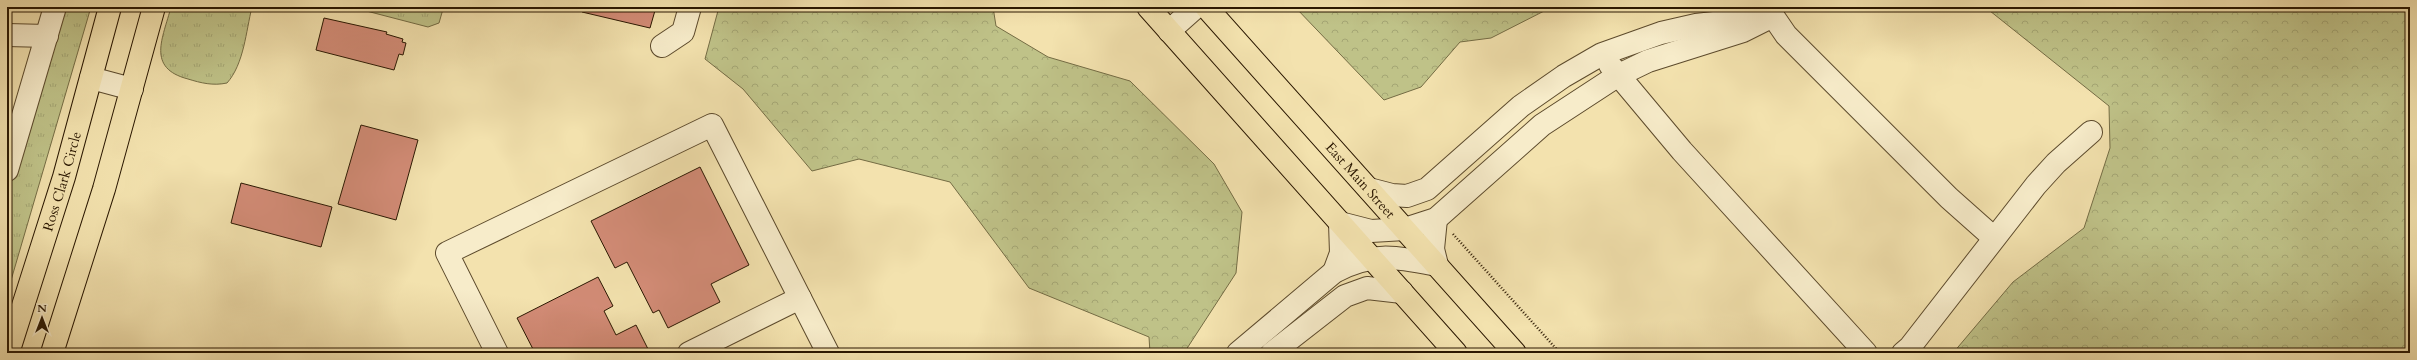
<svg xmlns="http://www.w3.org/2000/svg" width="2417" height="360" font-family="Cardo,serif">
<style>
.grass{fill:url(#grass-tufts);stroke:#746c44}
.forest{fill:url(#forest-crowns);stroke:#746c44}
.building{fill:#d38c77;stroke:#2a1701}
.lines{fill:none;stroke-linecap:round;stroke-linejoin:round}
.minor-casing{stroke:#5c4a2c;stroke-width:24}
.highway-casing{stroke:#2a1701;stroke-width:24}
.path{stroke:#2a1701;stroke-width:2.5;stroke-dasharray:1 2;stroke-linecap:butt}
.minor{stroke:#f7ecca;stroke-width:22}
.highway{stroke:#f3e2ae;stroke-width:22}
.labels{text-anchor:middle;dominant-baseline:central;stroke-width:3.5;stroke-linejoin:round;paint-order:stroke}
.street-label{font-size:14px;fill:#2a1701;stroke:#f7ecca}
</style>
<defs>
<pattern id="grass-tufts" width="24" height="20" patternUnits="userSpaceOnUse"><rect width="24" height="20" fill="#bfc288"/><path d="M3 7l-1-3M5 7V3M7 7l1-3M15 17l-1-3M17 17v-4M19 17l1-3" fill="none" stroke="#a4a674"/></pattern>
<pattern id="forest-crowns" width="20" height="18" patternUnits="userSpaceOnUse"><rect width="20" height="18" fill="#bfc288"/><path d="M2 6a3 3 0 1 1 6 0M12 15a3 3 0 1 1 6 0" fill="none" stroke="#a4a674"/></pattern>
</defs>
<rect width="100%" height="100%" fill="#f3e2ae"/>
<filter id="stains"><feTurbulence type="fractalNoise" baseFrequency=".005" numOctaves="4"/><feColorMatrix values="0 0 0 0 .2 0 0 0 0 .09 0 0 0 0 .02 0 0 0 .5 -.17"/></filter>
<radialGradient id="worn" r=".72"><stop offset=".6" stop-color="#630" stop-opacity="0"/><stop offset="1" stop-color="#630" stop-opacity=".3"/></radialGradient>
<g class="grass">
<path d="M60,7H91L7,294V190Z"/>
<path d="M171,7H252C246,31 244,64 227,83C213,86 201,83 188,79C146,68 163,38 171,7Z"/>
<path d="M351,7H419L434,11V7L443,9L439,23L428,27Z"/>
</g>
<g class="forest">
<path d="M719,7H993L996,26L1048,57L1130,81L1214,164L1242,212L1236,273L1184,353H1150L1149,337L1029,288L950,182L859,159L812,171L743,89L705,59Z"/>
<path d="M1295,7H1552L1491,38L1460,42L1421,87L1384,100Z"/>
<path d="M1985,7H2410L2409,353H1953L2013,282L2084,228L2110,148L2109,106Z"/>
</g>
<g class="building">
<path d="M583,7H656L650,28L582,12Z"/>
<path d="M324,18L387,32L386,34L403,39L402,42L406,43L403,55L399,54L394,70L316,50Z"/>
<path d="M361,125L418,140L396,220L338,204Z"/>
<path d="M700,167L749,265L711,284L720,302L668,328L659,310L653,313L627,262L615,268L591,221Z"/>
<path d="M241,183L332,207L321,247L231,223Z"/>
<path d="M598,277L613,306L604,311L616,335L636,325L650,353H535L517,318Z"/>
</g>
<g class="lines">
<defs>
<g id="minor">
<path d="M1773,16L1786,35L1949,198L1994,238"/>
<path d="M1169,31L1196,7"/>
<path d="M7,35L47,36"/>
<path d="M662,46L683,32L690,7"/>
<path d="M1610,65L1682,151L1866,353"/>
<path d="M91,78L132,89"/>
<path d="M7,170L55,7"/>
<path d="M1369,189L1392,195L1407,196L1427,189L1521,106L1564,76L1602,54L1661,33L1696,25L1750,19"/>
<path d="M1334,272L1341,253L1340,223L1371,231L1405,229L1436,219L1542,125L1617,76L1648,61L1743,31L1773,16"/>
<path d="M497,353L447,253L712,125L828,353"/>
<path d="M689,353L800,298"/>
<path d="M1238,353L1334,272C1372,251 1397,257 1437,265L1433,249L1436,219"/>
<path d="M1272,353L1345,296L1367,288L1402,292"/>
<path d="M1903,353L1910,347L2036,185L2056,163L2091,132"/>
</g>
<g id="highway">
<path d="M1148,7L1456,353"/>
<path id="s1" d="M1206,7L1515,353"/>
<path id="s2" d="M8,353L64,177L110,7"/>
<path d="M52,353L104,189L154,7"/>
</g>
</defs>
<use href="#minor" class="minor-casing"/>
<use href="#highway" class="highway-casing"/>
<path class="path" d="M1453,234L1560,353"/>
<use href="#minor" class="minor"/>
<use href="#highway" class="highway"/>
</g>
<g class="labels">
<g class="street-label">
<text stroke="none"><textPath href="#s1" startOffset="232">East Main Street</textPath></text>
<text stroke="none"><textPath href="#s2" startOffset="180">Ross Clark Circle</textPath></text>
</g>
</g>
<rect width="2417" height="360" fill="none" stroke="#f3e2ae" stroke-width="24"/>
<rect x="8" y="8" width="2401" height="344" fill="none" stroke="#2a1701" stroke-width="2"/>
<rect x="12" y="12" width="2393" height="336" fill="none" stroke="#2a1701"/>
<g transform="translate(42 318)" stroke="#f7ecca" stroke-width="3" paint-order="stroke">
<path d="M0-3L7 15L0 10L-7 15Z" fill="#2a1701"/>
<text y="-6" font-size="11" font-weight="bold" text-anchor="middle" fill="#2a1701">N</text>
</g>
<rect width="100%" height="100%" filter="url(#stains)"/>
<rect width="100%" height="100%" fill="url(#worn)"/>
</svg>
